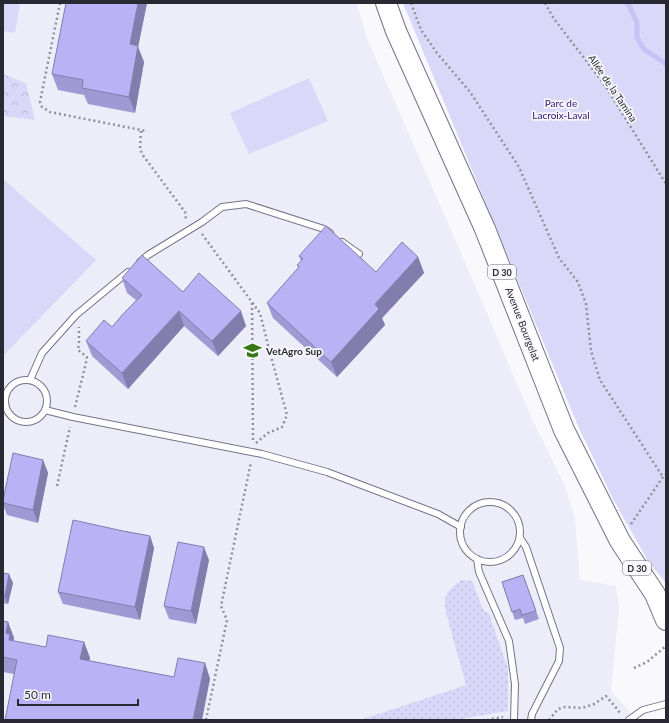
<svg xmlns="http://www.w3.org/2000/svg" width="669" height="723" font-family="Lato,sans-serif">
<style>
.built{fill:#ededfa}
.grass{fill:url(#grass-dots)}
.forest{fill:url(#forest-crowns)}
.park{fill:#dad8f8}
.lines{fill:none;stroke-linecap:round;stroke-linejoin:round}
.stream{stroke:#c6c2f5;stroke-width:5}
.lane-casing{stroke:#737288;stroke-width:8}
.primary-casing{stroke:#737288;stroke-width:22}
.path{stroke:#909098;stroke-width:2.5;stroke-dasharray:2 3;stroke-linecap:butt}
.lane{stroke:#fff;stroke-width:6}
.primary{stroke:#fff;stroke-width:20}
.wall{fill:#9f9ad4}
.shaded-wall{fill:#827dac}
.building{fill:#b9b3f6;stroke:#827dac}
.labels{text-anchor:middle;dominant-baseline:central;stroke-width:3.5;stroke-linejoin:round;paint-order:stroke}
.shield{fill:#f8f8fd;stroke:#686770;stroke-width:1}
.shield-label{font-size:9px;font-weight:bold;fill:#2a2933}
.street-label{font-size:10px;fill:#2a2933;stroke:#f8f8fd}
.park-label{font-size:10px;fill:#2f1272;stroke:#f8f8fd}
.poi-label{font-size:10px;font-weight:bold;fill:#2a2933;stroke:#f8f8fd;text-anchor:start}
</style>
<defs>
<pattern id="grass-dots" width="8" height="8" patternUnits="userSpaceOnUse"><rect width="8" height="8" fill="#dad8f8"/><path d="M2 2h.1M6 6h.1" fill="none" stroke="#bbb9d5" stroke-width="1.8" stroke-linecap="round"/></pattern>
<pattern id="forest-crowns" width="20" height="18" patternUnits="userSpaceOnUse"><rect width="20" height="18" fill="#dad8f8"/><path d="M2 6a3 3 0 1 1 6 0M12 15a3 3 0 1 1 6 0" fill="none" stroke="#bbb9d5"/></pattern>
</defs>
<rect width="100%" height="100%" fill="#f8f8fd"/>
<path class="built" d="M3,3H357L366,36L474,283L532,419L565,486L575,519L580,580L616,586L619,609L611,691L637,720H3Z"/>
<path class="grass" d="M461,580L472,581L483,609L489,614L508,669V711L455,720H360L466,685L446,613C443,594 447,591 461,580Z"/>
<path class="forest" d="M3,74L26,83L35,120L3,116Z"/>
<g class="park">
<path d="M3,3H20L15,33L3,31Z"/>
<path d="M403,3H666V583L648,561L613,499L578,426Z"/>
<path d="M309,78L328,121L249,154L230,113Z"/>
<path d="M3,179L96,260L3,356Z"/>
</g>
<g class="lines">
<path class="stream" d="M627,3L630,7L637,23V38L644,49L666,64"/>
<defs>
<g id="lane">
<path d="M342,242L359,254"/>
<path d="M140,262L148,255L202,222L222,207L246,204L324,229L330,233"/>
<path d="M30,380L42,353L76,315L128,272"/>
<circle cx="26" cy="401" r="21"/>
<path d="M45,410L73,417L262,454L327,472L438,514L461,527"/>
<circle cx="490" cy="532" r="30"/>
<path d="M520,538L526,547L560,648L559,661L532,714L531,720"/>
<path d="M477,559L479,572L509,641L515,684L514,720"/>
<path d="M629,720L643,710L666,704"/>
</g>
<path id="primary" d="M386,3L396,31L485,229L564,430L620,541L655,594L666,620"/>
</defs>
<use href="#lane" class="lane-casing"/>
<use href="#primary" class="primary-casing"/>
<g class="path">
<path d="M60,3L40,102L42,107L50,112L146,131"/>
<path d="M411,3L421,30L437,53L470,92L519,167L559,258L578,282L586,304L591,351L600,380L663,477"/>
<path d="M545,3L554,19L604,84L666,184"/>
<path d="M141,131L140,148L142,154L185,212L186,220"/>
<path d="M202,234L260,313L269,349L288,354"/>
<path d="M252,303L253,441"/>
<path d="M75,407L85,367L87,357L78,350L79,343V327"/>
<path d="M256,443L268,433L282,427L287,415L269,349"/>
<path d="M57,486L70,427"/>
<path d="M631,524L663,477L666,474"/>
<path d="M634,668L647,662L666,646"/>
<path d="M206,720L227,620L221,606L251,462"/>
<path d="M487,720L503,717"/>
<path d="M549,720L558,709L565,707L582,708L594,704L606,696L618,710L620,714"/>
</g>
<use href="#lane" class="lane"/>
<use href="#primary" class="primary"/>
</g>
<g class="wall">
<path d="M66,3H147L138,47L144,62L135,113L88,104L84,95L58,90L52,74Z"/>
<path d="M299,256L376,272L418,257L424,273L382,318L385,325L337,377L273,318L267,303L298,268L297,265L301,261Z"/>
<path d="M122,278L183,292L246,326L218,356L184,326L128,389L92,356L86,341L112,327L136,300L127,293Z"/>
<path d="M43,460L48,473L38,523L7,515L3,504V500Z"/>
<path d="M123,531L150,536L154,548L140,620L63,604L58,592Z"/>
<path d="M209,560L196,624L169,619L164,606Z"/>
<path d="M3,573L13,583L8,604L3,603Z"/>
<path d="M523,575L539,619L525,624L523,618L515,620L502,582Z"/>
<path d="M3,621L8,622L14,638L13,641L46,647L84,642L90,658L89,661L174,677L205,663L210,679L14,674L3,672Z"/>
</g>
<g class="shaded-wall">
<path d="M138,3H147L138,47L144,62L135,113L129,97L130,44Z"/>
<path d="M418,257L424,273L382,318L385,325L337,377L331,362L375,304Z"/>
<path d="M179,311L184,326L128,389L122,373Z"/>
<path d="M241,311L246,326L218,356L212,341Z"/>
<path d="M43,460L48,473L38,523L33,510Z"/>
<path d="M150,536L154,548L140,620L135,607Z"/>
<path d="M204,547L209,560L196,624L191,611Z"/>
<path d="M9,574L13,583L8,604L5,596Z"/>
<path d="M8,622L14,638L13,641L15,656L6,633Z"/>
<path d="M84,642L90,658L86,675L80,659Z"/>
<path d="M205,663L210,679L202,720H193Z"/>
</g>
<g class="building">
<path d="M66,3H138L130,44L138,46L129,97L82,88L83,80L52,74Z"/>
<path d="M326,226L376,272L402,242L418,257L375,304L379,309L331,362L267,303L299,267L297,265L303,259L299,256Z"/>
<path d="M142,255L183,292L199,273L241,311L212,341L179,311L122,373L86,341L104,320L112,327L123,314L142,295L122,278Z"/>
<path d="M13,453L43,460L33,510L3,503V500Z"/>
<path d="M73,520L123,531L150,536L135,607L58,592Z"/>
<path d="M178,542L204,547L191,611L164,606Z"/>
<path d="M3,573L9,574L5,596L3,595Z"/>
<path d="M523,575L536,611L522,615L520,609L512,612L502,582Z"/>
<path d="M3,621L8,622L6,633L10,634L9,640L46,647L48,635L84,642L80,659L174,677L178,658L205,663L193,720H5L17,660L3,657Z"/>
</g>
<defs>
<symbol id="university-bare" viewBox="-9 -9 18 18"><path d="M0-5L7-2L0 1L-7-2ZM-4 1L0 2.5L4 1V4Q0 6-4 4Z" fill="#367714" stroke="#f8f8fd" stroke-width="2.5" paint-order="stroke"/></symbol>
</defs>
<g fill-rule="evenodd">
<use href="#university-bare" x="240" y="338" width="25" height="25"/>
</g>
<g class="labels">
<g class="shield">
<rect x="488" y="265" width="28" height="14" rx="3"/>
<rect x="623" y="561" width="28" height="14" rx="3"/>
</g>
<g class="shield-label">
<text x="502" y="272">D 30</text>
<text x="637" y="568">D 30</text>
</g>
<g class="street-label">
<text transform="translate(613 88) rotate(56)">Allée de la Tamina</text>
<text transform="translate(523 324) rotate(69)">Avenue Bourgelat</text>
</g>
<g class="park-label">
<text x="561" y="103">Parc de<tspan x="561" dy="12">Lacroix-Laval</tspan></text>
</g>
<g class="poi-label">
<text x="266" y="351">VetAgro Sup</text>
</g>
</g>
<rect width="669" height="723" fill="none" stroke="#2a2933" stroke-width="8"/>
<path d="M18 699v6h120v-6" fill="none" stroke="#2a2933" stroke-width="2"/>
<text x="24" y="699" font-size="12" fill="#2a2933" stroke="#f8f8fd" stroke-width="3" paint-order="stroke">50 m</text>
</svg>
